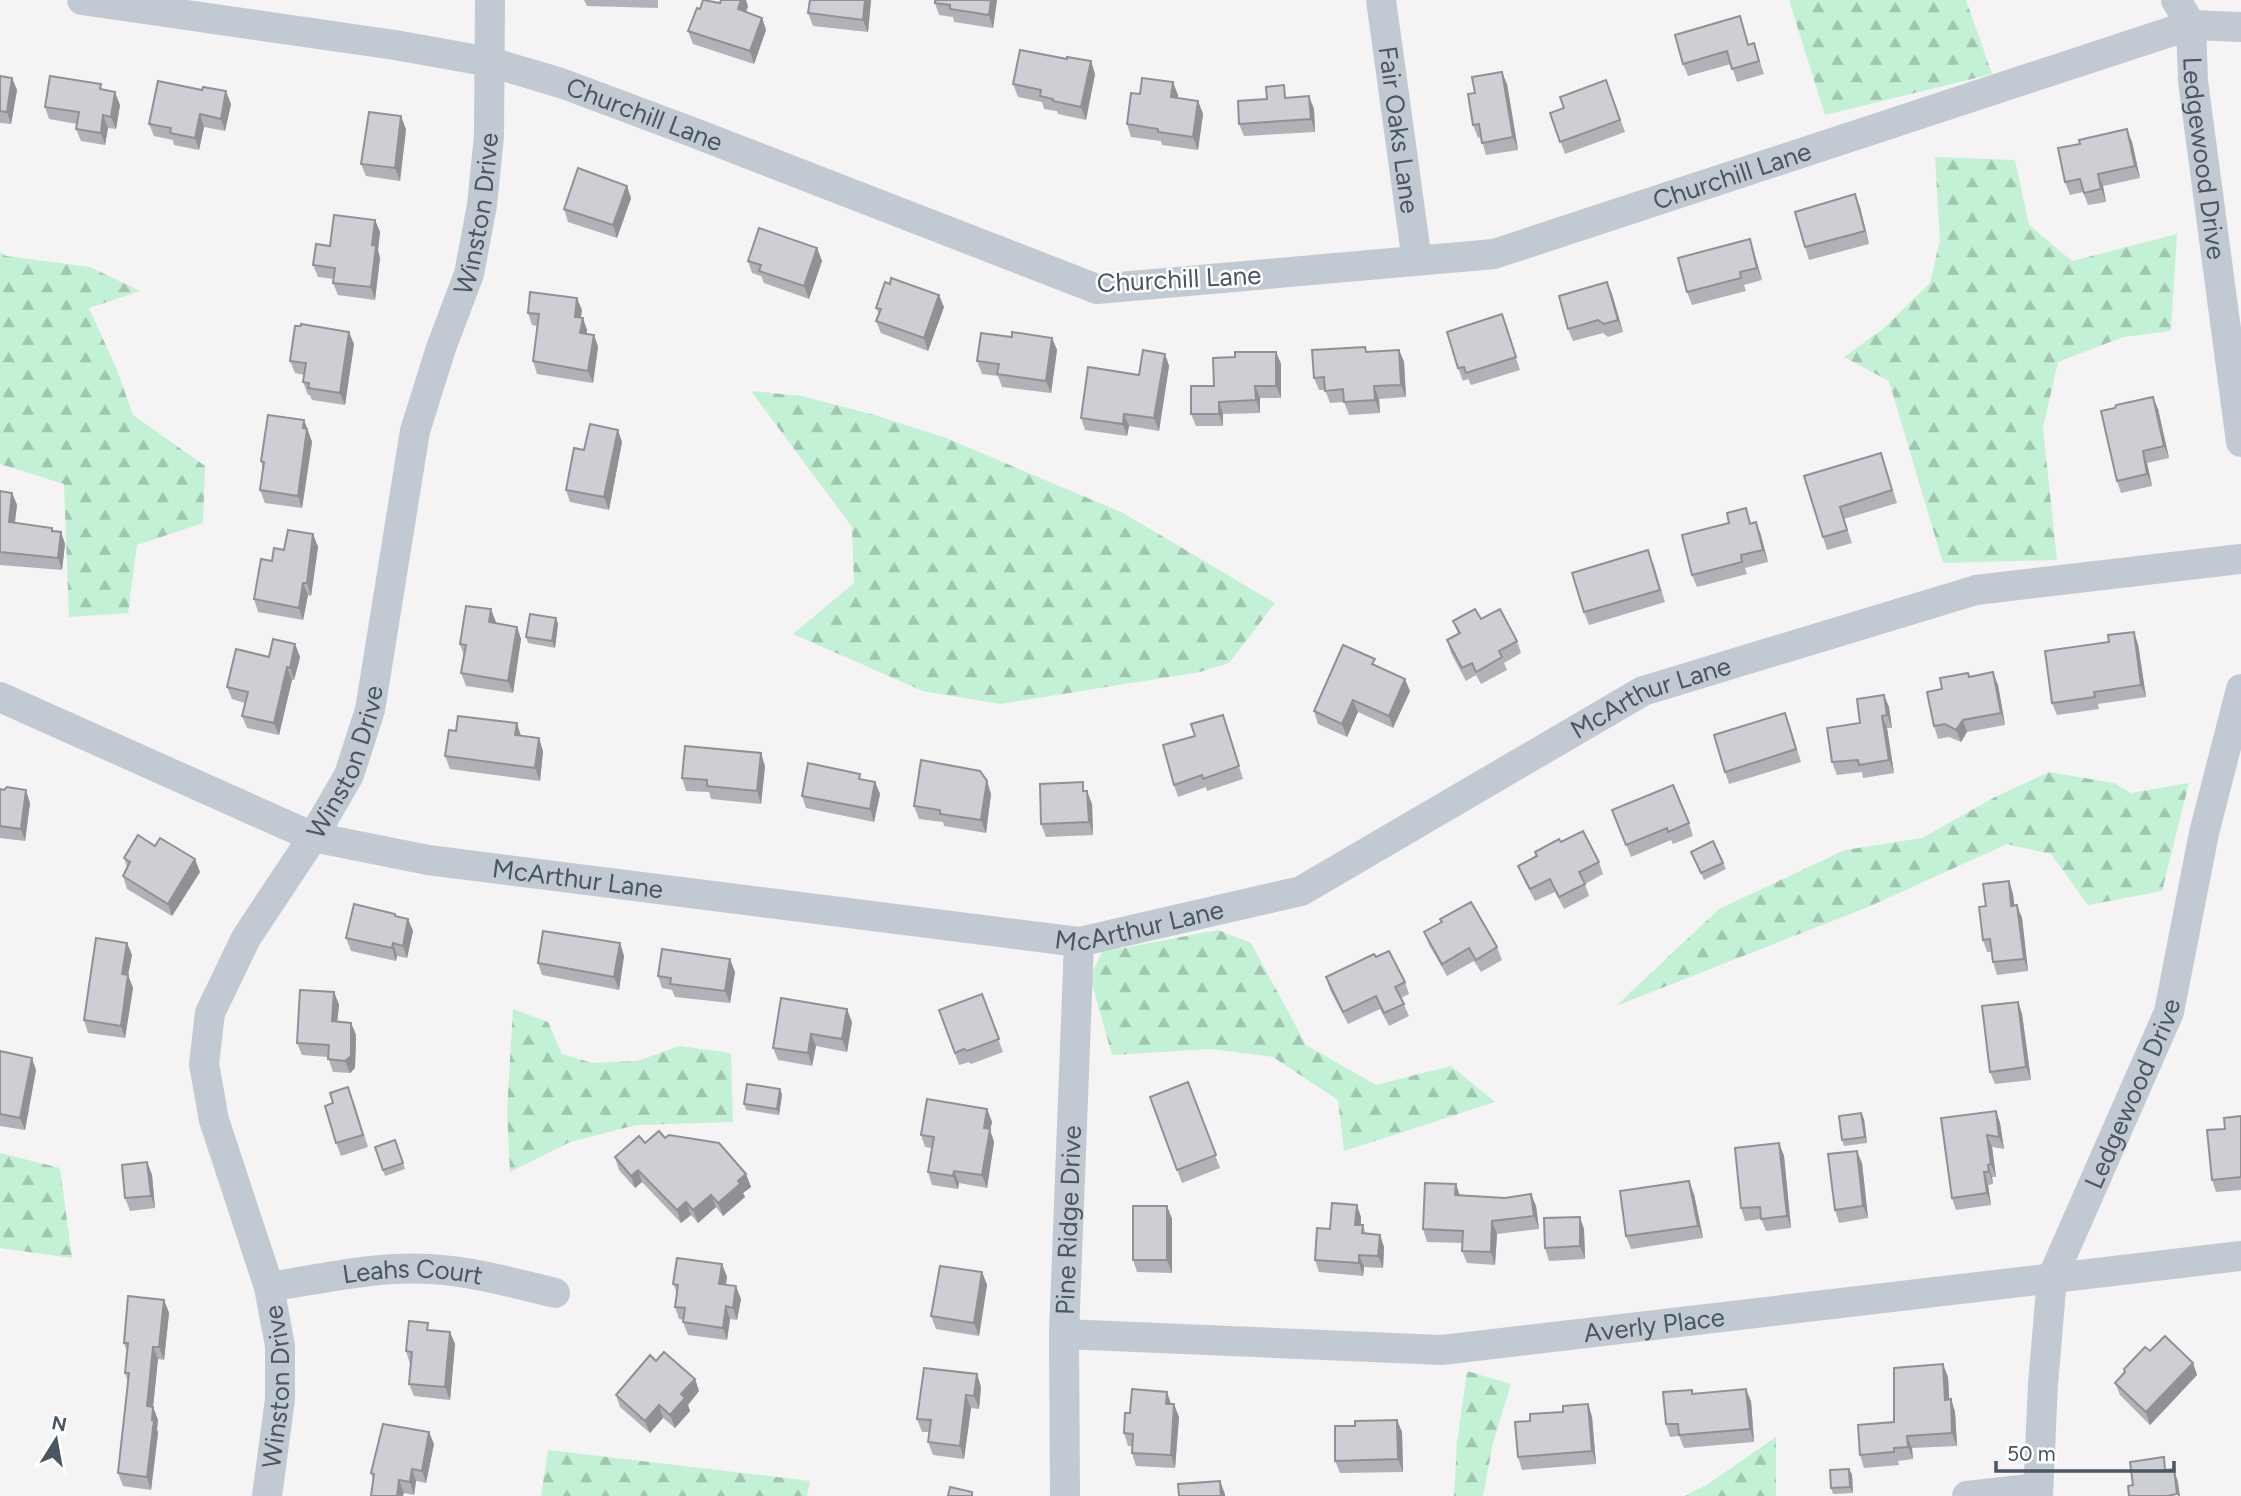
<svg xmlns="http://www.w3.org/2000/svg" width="2241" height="1496" font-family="Figtree,sans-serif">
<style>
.forest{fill:url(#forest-firs)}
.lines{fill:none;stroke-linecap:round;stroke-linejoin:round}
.minor{stroke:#c1cad2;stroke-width:30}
.wall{fill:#b0b2b7}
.shaded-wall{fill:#909195}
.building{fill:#cdcfd5;stroke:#909195;stroke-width:2}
.labels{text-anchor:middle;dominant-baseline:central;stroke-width:5;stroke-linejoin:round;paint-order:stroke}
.street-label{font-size:26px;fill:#4a5661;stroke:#fff}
</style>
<defs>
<pattern id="forest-firs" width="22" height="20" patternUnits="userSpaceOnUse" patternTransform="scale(1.75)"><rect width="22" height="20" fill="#c3f1d5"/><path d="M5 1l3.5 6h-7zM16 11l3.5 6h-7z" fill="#a0c6b0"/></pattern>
</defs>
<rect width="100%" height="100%" fill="#f5f3f3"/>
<g class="forest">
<path d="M1789,0H1966L1992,74L1825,115Z"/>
<path d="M1935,157L2015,160L2029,225L2072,261L2177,234L2171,331L2123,337L2058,362L2043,428L2057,560L1943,563L1889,381L1844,357L1884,328L1930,283L1940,240Z"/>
<path d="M0,252L6,256L90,267L140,291L89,308L117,370L133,415L205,466L203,523L137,545L128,613L69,617L64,484L0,464Z"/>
<path d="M751,391L801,396L871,414L946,438L1123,513L1275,603L1229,663L1200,672L1000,704L923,691L793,634L854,583L852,527Z"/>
<path d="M2049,772L2114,783L2131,793L2189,783L2162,891L2088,905L2051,854L2007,844L1868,907L1616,1006L1719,909L1845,850L1922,838L1995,797Z"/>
<path d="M1218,930L1251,943L1306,1045L1376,1085L1451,1066L1495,1102L1344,1151L1338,1100L1273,1057L1210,1049L1112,1055L1090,977L1102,952Z"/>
<path d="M513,1009L548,1022L562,1054L592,1063L637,1061L680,1046L731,1053L733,1122L636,1125L570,1142L510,1172L507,1111Z"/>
<path d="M0,1153L60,1168L72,1258L0,1248Z"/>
<path d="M1467,1371L1511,1384L1493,1443L1483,1496H1454L1457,1443Z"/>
<path d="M1776,1437V1496H1685L1708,1484Z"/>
<path d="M548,1450L810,1481L807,1496H541Z"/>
</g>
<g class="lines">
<g class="minor">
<path id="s1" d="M82,0L395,45L490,62L561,83L692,132L1097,289L1494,254L2191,25L2241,27"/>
<path id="s2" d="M1381,0L1417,261"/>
<path id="s3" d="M2176,0L2191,25L2193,81L2241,442"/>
<path id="s4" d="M0,697L313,837L428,860L1079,942L1301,891L1643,691L1976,590L2241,559"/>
<path id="s5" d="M269,1287C321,1279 375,1266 429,1269C471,1271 514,1283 555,1293"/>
<path id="s6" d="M1064,1334L1442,1350L2241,1256"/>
<path id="s7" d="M267,1496L280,1399V1346L269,1287L214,1120L204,1064L210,1013L246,938L313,837L349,775L370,710L415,431L441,348L469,274L482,205L489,136L490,0"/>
<path id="s8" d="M1065,1496L1064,1334L1079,942"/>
<path d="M1967,1496L2038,1488"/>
<path id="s9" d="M2038,1496L2043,1384L2052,1278L2169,1012L2204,833L2241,689"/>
</g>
</g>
<g class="wall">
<path d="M584,0H658V8L587,6Z"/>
<path d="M810,0H871L868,32L813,26L808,13Z"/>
<path d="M997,0L993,28L954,22L953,17L939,15L935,3Z"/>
<path d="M748,6L746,12L762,18L766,30L754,64L693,44L688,31L700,9Z"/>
<path d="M1740,16L1749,45L1754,43L1764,74L1737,82L1731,64L1688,76L1683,64Z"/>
<path d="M1095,74L1086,120L1058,114L1057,111L1044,109L1042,102L1018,97L1013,84Z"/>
<path d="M0,76L12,78L17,90L11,124L0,123Z"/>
<path d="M1606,80L1625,132L1565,154L1550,113L1564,108Z"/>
<path d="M1507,84L1518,150L1486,155L1481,137L1478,138L1473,125L1475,93Z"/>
<path d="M103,90L120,105L116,129L108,128L105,145L81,141L76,129L77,124L49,119L45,107Z"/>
<path d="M1140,94L1178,95L1177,98L1198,101L1203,114L1198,150L1162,145L1161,141L1131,137L1127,124Z"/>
<path d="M1289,97L1314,109L1315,132L1244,136L1239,124Z"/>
<path d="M231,104L225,131L204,127L199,150L174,145L173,140L154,136L149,124Z"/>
<path d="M406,129L400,181L366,176L361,164Z"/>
<path d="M2132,142L2140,178L2103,186L2106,202L2088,205L2083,192L2070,195L2065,182Z"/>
<path d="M631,198L617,238L568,222L564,209Z"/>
<path d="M1860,207L1869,244L1809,260L1805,247Z"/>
<path d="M375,220L380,232L378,250L380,258L375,300L338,295L333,283L334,279L318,277L313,265L330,246Z"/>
<path d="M817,248L822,261L809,299L764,283L761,276L752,273L748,261Z"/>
<path d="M1754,252L1762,280L1744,285L1746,291L1692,305L1687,292Z"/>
<path d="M890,284L944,307L928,351L881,333L876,321L879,314L876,308Z"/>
<path d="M1612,294L1623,332L1608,337L1603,333L1573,341L1568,329Z"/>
<path d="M582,310L581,317L587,330V334L594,335L598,347L593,383L537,374L533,361L537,326L532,325L528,313Z"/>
<path d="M1502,314L1520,370L1471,385L1468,379L1463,381L1458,368Z"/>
<path d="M1052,338L1057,350L1051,393L1002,387L998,376L982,374L977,361Z"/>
<path d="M354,344L345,405L312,400L310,395H308L303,382L304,375L295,373L290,361Z"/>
<path d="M1365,347L1367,352L1399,350L1404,362L1406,397L1379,399L1380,413L1349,415L1344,402L1330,403L1325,390H1319L1314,378Z"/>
<path d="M1276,352L1281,364V398H1260V413L1223,414V426H1196L1191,414L1235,357Z"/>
<path d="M1165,354L1169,366L1159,431L1129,426L1127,436L1085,430L1081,418L1139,375Z"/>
<path d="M2158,409L2169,458L2147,463L2152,486L2121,493L2117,481Z"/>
<path d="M304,420L312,442L302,508L265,503L260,490L263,468L261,461Z"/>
<path d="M622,442L609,510L570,502L566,490Z"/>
<path d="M1885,465L1897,503L1844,519L1852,543L1827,550L1804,476Z"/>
<path d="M0,491L12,493L17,505L15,523L61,532L65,544L62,570L0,565Z"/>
<path d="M1756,522L1768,562L1745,568L1747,574L1697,587L1692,575L1751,523Z"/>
<path d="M313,534L318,547L311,596L308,595L303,620L258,612L254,599L272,561L284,550Z"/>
<path d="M1653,562L1665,602L1589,625L1584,612Z"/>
<path d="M556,618L558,624L555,648L528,643L526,637Z"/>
<path d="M1481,619L1517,641L1521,653L1504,663L1507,670L1481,684L1476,675L1466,681L1451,653L1447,640L1458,634L1453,621Z"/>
<path d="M496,622V623L517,627L521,639L513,693L466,686L461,673L464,656L460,644Z"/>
<path d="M295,644L300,657L294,680H292L279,735L247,728L242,716L245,703L232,699L227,687L269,657Z"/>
<path d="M2138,644L2146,697L2098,704L2099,709L2057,715L2052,703Z"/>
<path d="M1378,666L1410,691L1393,728L1358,712L1347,737L1318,724L1314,711Z"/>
<path d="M1969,677L1998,685L2005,725L1967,732L1961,742L1949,737L1938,739L1934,726L1942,689Z"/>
<path d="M1884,695L1889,707L1892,728H1887L1894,773L1863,778L1862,772L1837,775L1832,762L1860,723Z"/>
<path d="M1223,715L1243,779L1207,791L1206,787L1178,797L1174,785L1195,736Z"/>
<path d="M1790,726L1801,762L1729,784L1725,772Z"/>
<path d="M521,736L543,751L540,781L450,769L445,756Z"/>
<path d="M765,766L761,804L711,799L709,792L686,791L682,778Z"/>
<path d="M862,779L875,782L880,794L874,822L806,808L802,796Z"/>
<path d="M987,781L991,794L986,833L944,826L943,822L919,819L914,806Z"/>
<path d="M0,789L4,790L30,803L25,841L0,838Z"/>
<path d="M1086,791L1092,804L1093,835L1046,837L1041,824Z"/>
<path d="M1612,810L1689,823L1693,836L1673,844L1671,840L1631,857Z"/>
<path d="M1561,842L1599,862L1603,874L1585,884L1589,896L1564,909L1555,892L1535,901L1523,878L1518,866Z"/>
<path d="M1691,852L1723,863L1726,869L1704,880Z"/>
<path d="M124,858L200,872L172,916L127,889L123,876L127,867Z"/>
<path d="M2009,881L2013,894L2014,906L2022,918L2028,971L1997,975L1993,962L1992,952H1987L1983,940L1986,906Z"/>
<path d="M395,914L396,916L408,919L413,931L407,958L397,956L396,961L351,951L346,938Z"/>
<path d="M1441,922L1497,947L1502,960L1481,972L1474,961L1447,976L1429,945L1424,932Z"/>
<path d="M127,943L132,955L128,975L133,988L125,1038L88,1033L84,1020Z"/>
<path d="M620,943L624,956L619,990L542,975L538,963Z"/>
<path d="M1376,957L1405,982L1409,994L1401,998L1409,1016L1389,1026L1380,1009L1348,1024L1330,990L1326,977Z"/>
<path d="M735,972L730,1003L675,997L672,990L662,988L658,976Z"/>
<path d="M334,992L339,1005L337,1022L351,1023L356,1035L355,1068L350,1073L333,1072L328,1057L302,1055L297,1043Z"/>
<path d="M982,994L1003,1052L971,1064L969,1062L959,1065L939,1010Z"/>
<path d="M781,998L852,1022L847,1052L816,1046L812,1066L778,1060L773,1048Z"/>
<path d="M2018,1002L2022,1014L2031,1080L1995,1084L1990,1072Z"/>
<path d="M0,1051L36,1070L25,1130L0,1126Z"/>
<path d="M1188,1082L1220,1168L1182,1183L1150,1097Z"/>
<path d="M780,1089L782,1095L779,1115L746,1110L744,1104Z"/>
<path d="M353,1099L368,1147L341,1156L336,1143L333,1103Z"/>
<path d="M987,1109L992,1122L990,1130L994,1142L987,1188L959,1183L958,1189L932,1185L928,1172L932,1148L925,1147L921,1135Z"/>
<path d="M1996,1111L2000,1123L2004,1149L1992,1147L1996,1177H1992L1993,1184L1988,1185L1991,1205L1956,1210L1952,1198Z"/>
<path d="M1861,1113L1864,1119L1867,1143L1844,1146L1842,1140Z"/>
<path d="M2241,1116V1190L2216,1192L2212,1180L2225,1129Z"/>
<path d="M665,1138L746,1174L751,1187L743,1193L745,1197L723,1216L716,1207L698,1223L691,1215L681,1223L642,1182L635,1188L619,1170L615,1157L645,1143Z"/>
<path d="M395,1140L405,1169L385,1176L375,1147Z"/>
<path d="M1779,1143L1784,1156L1791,1228L1766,1231L1761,1219L1745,1221L1741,1208Z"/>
<path d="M147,1162L152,1175L155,1208L130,1211L125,1198Z"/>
<path d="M1862,1163L1868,1218L1839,1223L1835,1210Z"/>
<path d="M1531,1194L1536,1206L1539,1229L1497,1234L1495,1265L1467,1263L1462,1251L1463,1243L1427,1242L1423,1229L1460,1196L1505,1198Z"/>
<path d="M1694,1194L1703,1238L1631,1249L1626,1236Z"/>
<path d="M1167,1206L1172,1219V1273L1137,1272L1133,1260Z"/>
<path d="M1361,1217V1225H1363L1366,1234L1380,1235L1384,1247L1383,1268L1364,1267L1363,1276L1319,1272L1315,1260L1330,1229Z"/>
<path d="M1584,1229L1585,1259L1549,1261L1545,1248Z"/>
<path d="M722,1264L727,1277L726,1285L741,1299L737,1320L730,1319L727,1340L688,1335L683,1322L684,1320L679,1319L675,1307L677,1293L673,1284Z"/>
<path d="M982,1272L987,1285L979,1336L936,1329L931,1316Z"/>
<path d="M164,1300L169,1313L164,1360L158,1359L153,1407L158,1420L157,1429L158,1433L151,1490L123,1486L118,1473L128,1382L125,1373L127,1352L124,1343Z"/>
<path d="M430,1330L450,1332L455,1344L450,1400L414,1396L409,1384L410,1364L406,1351Z"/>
<path d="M2150,1351L2193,1363L2197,1375L2150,1425L2120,1395L2115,1383L2125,1372Z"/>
<path d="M656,1361L695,1379L699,1391L688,1405L690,1411L675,1428L663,1418L650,1433L620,1407L616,1395Z"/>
<path d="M977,1374L981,1387L979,1409L971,1408L964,1459L933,1455L928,1442L929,1432H922L917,1419Z"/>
<path d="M1948,1377L1949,1399H1951L1955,1412L1957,1446L1912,1448L1913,1459L1898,1461L1899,1465L1864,1468L1860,1455L1894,1422Z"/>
<path d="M1167,1392L1171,1404L1179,1417L1175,1468L1136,1466L1132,1453V1446H1128L1124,1433L1130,1413Z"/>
<path d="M1693,1393L1751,1401L1754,1442L1684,1448L1679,1436L1670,1437L1666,1424Z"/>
<path d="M1588,1404L1592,1417L1596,1464L1522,1470L1518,1457L1530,1421Z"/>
<path d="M1397,1420L1402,1432L1403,1472L1340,1473L1335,1461L1355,1426Z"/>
<path d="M434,1444L426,1483L416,1481L414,1495L404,1493L373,1480L371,1473Z"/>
<path d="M1849,1469L1852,1475L1853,1493L1833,1494L1831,1488Z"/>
</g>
<g class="shaded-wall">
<path d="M741,0H746L748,6L743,22L738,9Z"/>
<path d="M865,0H871L868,32L863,20Z"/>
<path d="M991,0H997L993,28L989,15Z"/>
<path d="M762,18L766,30L754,64L750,51Z"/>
<path d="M1091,61L1095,74L1086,120L1081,107Z"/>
<path d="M1502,72L1507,84L1518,150L1513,137Z"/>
<path d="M12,78L17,90L11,124L7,112Z"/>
<path d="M1173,82L1178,95L1176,110L1171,97Z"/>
<path d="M226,91L231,104L225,131L221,119Z"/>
<path d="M115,92L120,105L116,129L111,117Z"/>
<path d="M1309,96L1314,109L1315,132L1311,119Z"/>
<path d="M1198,101L1203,114L1198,150L1193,137Z"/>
<path d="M200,114L204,127L199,150L195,138Z"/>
<path d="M103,115L108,128L105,145L101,133Z"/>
<path d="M401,116L406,129L400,181L395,168Z"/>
<path d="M2127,129L2132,142L2140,178L2135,166Z"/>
<path d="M2098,174L2103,186L2106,202L2101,189Z"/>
<path d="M627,186L631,198L617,238L613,225Z"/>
<path d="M1855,194L1860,207L1869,244L1865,231Z"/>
<path d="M375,220L380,232L378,250L380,258L375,300L371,287L372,245Z"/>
<path d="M1750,239L1754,252L1762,280L1757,268Z"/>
<path d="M817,248L822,261L809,299L804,286Z"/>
<path d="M1607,282L1612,294L1623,332L1618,320Z"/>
<path d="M939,295L944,307L928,351L924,338Z"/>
<path d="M577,298L582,310L579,329L575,317Z"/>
<path d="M583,318L587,330L585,346L580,333Z"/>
<path d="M349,332L354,344L345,405L340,393Z"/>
<path d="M594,335L598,347L593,383L588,371Z"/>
<path d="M1052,338L1057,350L1051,393L1046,381Z"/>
<path d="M1399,350L1404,362L1406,397L1401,385Z"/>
<path d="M1276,352L1281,364V398L1276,386Z"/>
<path d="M1165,354L1169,366L1159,431L1154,418Z"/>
<path d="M1255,386L1260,398V413L1256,400Z"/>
<path d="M1374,386L1379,399L1380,413L1375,400Z"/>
<path d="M2153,397L2158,409L2169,458L2164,446Z"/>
<path d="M1219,402L1223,414V426L1219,414Z"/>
<path d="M1124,414L1129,426L1127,436L1123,424Z"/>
<path d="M304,420L312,442L302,508L298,496Z"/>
<path d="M618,430L622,442L609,510L604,497Z"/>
<path d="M2143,451L2147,463L2152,486L2147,474Z"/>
<path d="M12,493L17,505L13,535L9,522Z"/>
<path d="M1756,522L1761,535L1768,562L1763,550Z"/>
<path d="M61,532L65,544L62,570L58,558Z"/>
<path d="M313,534L318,547L311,596L307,583Z"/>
<path d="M303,583L308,595L303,620L299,608Z"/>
<path d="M491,609L496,622L494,635L489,622Z"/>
<path d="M556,618L558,624L555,648L552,641Z"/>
<path d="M517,627L521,639L513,693L508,681Z"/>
<path d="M2134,632L2138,644L2146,697L2141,685Z"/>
<path d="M295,644L300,657L294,680L290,668Z"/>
<path d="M287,667L292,680L279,735L274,723Z"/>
<path d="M1993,672L1998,685L2005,725L2001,713Z"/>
<path d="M1405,679L1410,691L1393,728L1389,716Z"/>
<path d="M1884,695L1889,707L1892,728L1887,715Z"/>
<path d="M1353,700L1358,712L1347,737L1342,724Z"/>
<path d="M1882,716L1887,728L1894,773L1889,760Z"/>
<path d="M1963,720L1967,732L1961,742L1956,730Z"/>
<path d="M517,723L521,736L515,735Z"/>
<path d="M539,738L543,751L540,781L535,768Z"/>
<path d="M761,753L765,766L761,804L757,791Z"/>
<path d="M987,781L991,794L986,833L981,820Z"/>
<path d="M875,782L880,794L874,822L870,809Z"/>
<path d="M26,790L30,803L25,841L21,829Z"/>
<path d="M1087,791L1092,804L1093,835L1089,822Z"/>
<path d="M195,859L200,872L172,916L168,904Z"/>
<path d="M2009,881L2013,894L2016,919L2011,906Z"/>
<path d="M2017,905L2022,918L2028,971L2024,959Z"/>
<path d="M408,919L413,931L407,958L403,946Z"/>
<path d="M127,943L132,955L128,975L133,988L125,1038L121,1026L122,974Z"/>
<path d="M393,943L397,956L396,961L392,948Z"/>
<path d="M620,943L624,956L619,990L614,977Z"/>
<path d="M730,959L735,972L730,1003L725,991Z"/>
<path d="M334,992L339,1005L336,1034L332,1021Z"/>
<path d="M2018,1002L2022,1014L2031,1080L2026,1067Z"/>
<path d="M847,1009L852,1022L847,1052L842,1039Z"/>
<path d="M351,1023L356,1035L355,1068L350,1073L345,1061Z"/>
<path d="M811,1034L816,1046L812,1066L808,1053Z"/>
<path d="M32,1058L36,1070L25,1130L20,1118Z"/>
<path d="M780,1089L782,1095L779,1115L777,1109Z"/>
<path d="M987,1109L992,1122L990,1130L994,1142L987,1188L982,1175L984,1128Z"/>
<path d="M1996,1111L2000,1123L2004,1149L1999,1137Z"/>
<path d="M1861,1113L1864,1119L1867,1143L1865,1137Z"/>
<path d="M1987,1135L1992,1147L1996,1177L1991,1164Z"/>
<path d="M1779,1143L1784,1156L1791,1228L1787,1216Z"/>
<path d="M1857,1151L1862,1163L1868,1218L1863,1206Z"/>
<path d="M147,1162L152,1175L155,1208L151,1196Z"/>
<path d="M1988,1165L1992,1177L1993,1184L1989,1172Z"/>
<path d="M638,1170L642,1182L635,1188L631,1176Z"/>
<path d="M954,1171L959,1183L958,1189L953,1176Z"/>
<path d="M1984,1172L1988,1185L1991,1205L1987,1193Z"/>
<path d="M746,1174L751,1187L743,1193L745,1197L723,1216L718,1203L738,1181Z"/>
<path d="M1689,1181L1694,1194L1703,1238L1698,1226Z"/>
<path d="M1456,1184L1460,1196L1455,1195Z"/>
<path d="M1531,1194L1536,1206L1539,1229L1534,1216Z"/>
<path d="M711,1195L716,1207L698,1223L693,1210Z"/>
<path d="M686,1202L691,1215L681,1223L677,1210Z"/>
<path d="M1357,1205L1361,1217L1360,1237L1355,1225Z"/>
<path d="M1167,1206L1172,1219V1273L1167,1260Z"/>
<path d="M1580,1217L1584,1229L1585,1259L1580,1246Z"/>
<path d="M1492,1221L1497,1234L1495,1265L1491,1252Z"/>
<path d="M1380,1235L1384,1247L1383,1268L1378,1256Z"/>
<path d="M1359,1255L1364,1267L1363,1276L1359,1263Z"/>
<path d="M722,1264L727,1277L724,1296L719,1284Z"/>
<path d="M982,1272L987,1285L979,1336L974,1323Z"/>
<path d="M736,1286L741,1299L737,1320L733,1308Z"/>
<path d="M164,1300L169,1313L164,1360L159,1347Z"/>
<path d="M726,1306L730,1319L727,1340L723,1328Z"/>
<path d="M450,1332L455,1344L450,1400L445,1387Z"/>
<path d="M153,1347L158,1359L152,1416L153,1407L158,1420L157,1429L158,1433L151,1490L147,1477V1406Z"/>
<path d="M2193,1363L2197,1375L2150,1425L2146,1412Z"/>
<path d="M1943,1364L1948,1377L1950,1412L1945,1400Z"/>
<path d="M977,1374L981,1387L979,1409L974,1396Z"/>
<path d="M695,1379L699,1391L688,1405L690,1411L675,1428L670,1415L681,1394Z"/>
<path d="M1746,1389L1751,1401L1754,1442L1750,1429Z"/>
<path d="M1167,1392L1171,1404H1166Z"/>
<path d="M966,1395L971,1408L964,1459L960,1446Z"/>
<path d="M1951,1399L1955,1412L1957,1446L1952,1433Z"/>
<path d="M1174,1404L1179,1417L1175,1468L1171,1455Z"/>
<path d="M1588,1404L1592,1417L1596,1464L1592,1451Z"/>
<path d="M659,1405L663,1418L650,1433L645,1421Z"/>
<path d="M1397,1420L1402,1432L1403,1472L1398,1459Z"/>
<path d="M429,1432L434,1444L426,1483L422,1471Z"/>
<path d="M1907,1436L1912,1448L1913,1459L1908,1447Z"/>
<path d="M412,1469L416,1481L414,1495L410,1482Z"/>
<path d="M1849,1469L1852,1475L1853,1493L1850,1487Z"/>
<path d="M2174,1469L2178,1482L2180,1496H2178Z"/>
<path d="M399,1480L404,1493L403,1496H397Z"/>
<path d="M1220,1481L1225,1494V1496H1221Z"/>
</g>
<g class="building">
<path d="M703,0L720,3L721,0H741L738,9L762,18L750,51L688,31L697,8L700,9Z"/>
<path d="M810,0H865L863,20L808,13Z"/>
<path d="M935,0H991L989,15L950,9V5L935,3Z"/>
<path d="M1740,16L1748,45L1754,43L1759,61L1732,69L1727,51L1683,64L1675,35Z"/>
<path d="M1020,50L1067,59V57L1091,61L1081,107L1053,101V99L1040,96L1041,90L1013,84Z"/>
<path d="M1502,72L1513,137L1482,143L1479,124L1473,125L1468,94L1475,93L1472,77Z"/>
<path d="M0,76L12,78L7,112L0,111Z"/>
<path d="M50,76L101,84L100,89L115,92L111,117L103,115L101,133L76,129L79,112L45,107Z"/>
<path d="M1142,78L1173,82L1171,97L1198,101L1193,137L1158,132V129L1127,124L1131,93L1140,94Z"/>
<path d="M1606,80L1620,120L1560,142L1550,113L1564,108L1560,97Z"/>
<path d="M158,81L202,90L203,87L226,91L221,119L200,114L195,138L170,133L171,128L149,124Z"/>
<path d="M1284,85L1285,98L1309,96L1311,119L1239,124L1238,101L1267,99L1266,87Z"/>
<path d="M369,112L401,116L395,168L361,164Z"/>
<path d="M2127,129L2135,166L2098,174L2101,189L2084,193L2080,179L2065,182L2058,148L2080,144L2079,140Z"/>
<path d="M578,168L627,186L613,225L564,209Z"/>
<path d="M1855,194L1865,231L1805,247L1795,212Z"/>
<path d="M334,215L375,220L372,245L376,246L371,287L333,283L335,268L313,265L316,244L330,246Z"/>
<path d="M759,228L817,248L804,286L759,271L761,265L748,261Z"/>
<path d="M1750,239L1757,268L1740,272L1741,278L1687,292L1678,258Z"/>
<path d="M891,278L939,295L924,338L876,321L881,309L876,308L885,282L890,284Z"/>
<path d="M1607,282L1618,320L1604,324L1598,320L1568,329L1559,296Z"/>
<path d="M530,292L577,298L575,317L583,318L580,333L594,335L588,371L533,361L539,314L528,313Z"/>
<path d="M1502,314L1516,357L1466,373L1464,367L1458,368L1447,332Z"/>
<path d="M301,324L349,332L340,393L308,388L309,383L303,382L306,363L290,361L295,326H301Z"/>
<path d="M1012,332L1052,338L1046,381L997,374L999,364L977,361L981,333L1012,337Z"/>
<path d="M1365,347L1366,352L1399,350L1401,385L1374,386L1375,400L1344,402L1343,389L1325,391L1324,377L1314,378L1312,350Z"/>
<path d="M1143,350L1165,354L1154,418L1124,414L1123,424L1081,418L1088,367L1139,375Z"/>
<path d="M1235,352H1276V386H1255L1256,400L1219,402V414H1191V386H1214L1213,358L1235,357Z"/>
<path d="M2153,397L2164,446L2143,451L2147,474L2117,481L2101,411L2115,408L2116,405Z"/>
<path d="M268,415L304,420L303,428L307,429L298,496L260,490L264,462L261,461Z"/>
<path d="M590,424L618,430L604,497L566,490L574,448L584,450Z"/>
<path d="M1881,453L1892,490L1840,507L1847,530L1823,537L1804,476Z"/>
<path d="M0,491L12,493L9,522L52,528V531L61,532L58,558L0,552Z"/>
<path d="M1746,508L1750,524L1756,522L1763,550L1741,555L1742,562L1692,575L1682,535L1729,523L1727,513Z"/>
<path d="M288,530L313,534L307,583H303L299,608L254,599L261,559L272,561L274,548L284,550Z"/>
<path d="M1648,550L1660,590L1584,612L1572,573Z"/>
<path d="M466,606L491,609L489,622L517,627L508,681L461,673L466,645L460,644Z"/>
<path d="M1475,609L1481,619L1500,609L1517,641L1499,651L1502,657L1476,672L1472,663L1462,668L1447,640L1460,633L1453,621Z"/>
<path d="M530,614L556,618L552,641L526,637Z"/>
<path d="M2134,632L2141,685L2094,692L2095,697L2052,703L2045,651L2109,642L2108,635Z"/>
<path d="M273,639L295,644L290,668L287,667L274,723L242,716L248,692L227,687L236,649L269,657Z"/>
<path d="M1343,645L1375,659L1372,664L1405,679L1389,716L1353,700L1342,724L1314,711Z"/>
<path d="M1993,672L2001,713L1963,720L1956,730L1945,724L1934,726L1927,692L1942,689L1940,678L1968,673L1969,677Z"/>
<path d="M1884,695L1887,715L1882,716L1889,760L1859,765L1858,760L1832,762L1827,728L1860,723L1857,699Z"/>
<path d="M1785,713L1796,749L1725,772L1714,735Z"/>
<path d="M1223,715L1239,766L1203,779L1202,775L1174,785L1163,745L1195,736L1191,724Z"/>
<path d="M458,716L517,723L515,735L539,738L535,768L445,756L449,730L456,731Z"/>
<path d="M685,746L761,753L757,791L707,786V780L682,778Z"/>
<path d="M921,760L980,771L987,781L981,820L940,814V810L914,806Z"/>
<path d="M808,763L860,774L859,779L875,782L870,809L802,796Z"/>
<path d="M1083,782V791H1087L1089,822L1041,824L1040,784Z"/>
<path d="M1673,785L1689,823L1668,832L1667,828L1626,845L1612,810Z"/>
<path d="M7,787L26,790L21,829L0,826V789L4,790Z"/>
<path d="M1583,831L1599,862L1579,872L1585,884L1559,897L1550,879L1530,889L1518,866L1537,856L1535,852L1559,839L1561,842Z"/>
<path d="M138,835L155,846L160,838L195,859L168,904L123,876L130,862L124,858Z"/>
<path d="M1713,841L1723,863L1701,873L1691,852Z"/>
<path d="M2009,881L2011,906L2017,905L2024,959L1993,962L1990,939L1983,940L1979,907L1986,906L1983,884Z"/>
<path d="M1471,902L1497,947L1476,960L1469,948L1442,964L1424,932L1442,922L1440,919Z"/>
<path d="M354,904L395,914V916L408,919L403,946L393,943L392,948L346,938Z"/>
<path d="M543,931L620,943L614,977L538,963Z"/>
<path d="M96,938L127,943L122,974L128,975L121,1026L84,1020Z"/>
<path d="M662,949L730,959L725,991L670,984L671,978L658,976Z"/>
<path d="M1389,951L1405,982L1395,987L1404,1004L1384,1013L1376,996L1343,1012L1326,977L1374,954L1376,957Z"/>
<path d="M300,990L334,992L332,1021L351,1023V1056L345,1061L328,1059L329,1045L297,1043Z"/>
<path d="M982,994L999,1039L967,1051L964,1049L955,1053L939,1010Z"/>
<path d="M781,998L847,1009L842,1039L811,1034L808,1053L773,1048Z"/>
<path d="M2018,1002L2026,1067L1990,1072L1982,1006Z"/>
<path d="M0,1051L32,1058L20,1118L0,1114Z"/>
<path d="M1188,1082L1216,1155L1177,1170L1150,1097Z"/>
<path d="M747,1084L780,1089L777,1109L744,1104Z"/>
<path d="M348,1087L363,1135L336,1143L325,1106L333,1103L330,1093Z"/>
<path d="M927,1099L987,1109L984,1128L990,1129L982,1175L954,1171L953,1176L928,1172L934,1137L921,1135Z"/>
<path d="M1996,1111L1999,1137L1987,1135L1991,1164L1988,1165L1989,1172H1984L1987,1193L1952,1198L1941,1118Z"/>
<path d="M1861,1113L1865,1137L1842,1140L1839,1116Z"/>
<path d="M2241,1116V1177L2212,1180L2207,1130L2225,1129L2224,1118Z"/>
<path d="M659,1131L665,1138L669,1135L719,1143L746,1174L738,1181L740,1184L718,1203L711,1195L693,1210L686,1202L677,1210L638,1170L631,1176L615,1157L639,1136L645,1143Z"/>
<path d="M395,1140L403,1163L383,1170L375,1147Z"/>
<path d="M1779,1143L1787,1216L1761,1219L1760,1207L1741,1208L1735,1148Z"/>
<path d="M1857,1151L1863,1206L1835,1210L1828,1154Z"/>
<path d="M147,1162L151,1196L125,1198L122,1165Z"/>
<path d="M1689,1181L1698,1226L1626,1236L1620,1191Z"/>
<path d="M1425,1183L1456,1184L1455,1195L1505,1198L1531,1194L1534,1216L1492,1221L1491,1252L1462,1251L1463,1231L1423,1229Z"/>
<path d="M1332,1203L1357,1205L1355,1225H1363L1362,1233L1380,1235L1378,1256L1359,1255V1263L1315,1260L1317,1228L1330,1229Z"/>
<rect x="1133" y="1206" width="34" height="54"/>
<path d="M1580,1217V1246L1545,1248L1544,1218Z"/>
<path d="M677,1258L722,1264L719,1284L736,1286L733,1308L726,1306L723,1328L683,1322L685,1308L675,1307L678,1285L673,1284Z"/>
<path d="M940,1266L982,1272L974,1323L931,1316Z"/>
<path d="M128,1296L164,1300L159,1347H153L147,1406L153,1407L152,1420H154L147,1477L118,1473L129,1373H125L128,1343H124Z"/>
<path d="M409,1321L428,1323L427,1330L450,1332L445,1387L409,1384L412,1352L406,1351Z"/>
<path d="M2165,1336L2193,1363L2146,1412L2115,1383L2125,1372L2124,1369L2145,1347L2150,1351Z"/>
<path d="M664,1352L695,1379L681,1394L685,1398L670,1415L659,1405L645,1421L616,1395L650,1355L656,1361Z"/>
<path d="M1943,1364L1945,1400L1951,1399L1952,1433L1907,1436L1908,1447L1894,1448V1452L1860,1455L1858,1425L1894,1422V1368Z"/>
<path d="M924,1368L977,1374L974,1396L966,1395L960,1446L928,1442L931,1420L917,1419Z"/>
<path d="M1132,1389L1167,1392L1166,1404H1174L1171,1455L1132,1453L1133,1434L1124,1433L1125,1413H1130Z"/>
<path d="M1746,1389L1750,1429L1679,1435L1678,1424H1666L1663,1392L1692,1390V1394Z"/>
<path d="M1588,1404L1592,1451L1518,1457L1515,1422L1530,1421V1414L1563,1412V1406Z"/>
<path d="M1397,1420L1398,1459L1335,1461V1426H1355V1421Z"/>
<path d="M383,1424L429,1432L422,1471L412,1469L410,1482L399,1480L397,1496H371L374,1474L371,1473Z"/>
<path d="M2164,1457L2165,1470L2174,1469L2177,1494L2167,1496H2129L2128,1486L2133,1485L2130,1462Z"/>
<path d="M1849,1469L1850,1487L1831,1488L1830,1470Z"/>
<path d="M1220,1481L1221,1496H1179L1178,1484Z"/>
<path d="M950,1487L972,1492V1496H948Z"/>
</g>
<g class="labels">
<g class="street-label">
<text stroke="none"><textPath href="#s1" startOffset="576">Churchill Lane</textPath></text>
<text stroke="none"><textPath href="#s2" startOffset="131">Fair Oaks Lane</textPath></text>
<text stroke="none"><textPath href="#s3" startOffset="163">Ledgewood Drive</textPath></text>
<text stroke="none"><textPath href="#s1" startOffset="1710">Churchill Lane</textPath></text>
<text stroke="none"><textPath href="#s7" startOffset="1349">Winston Drive</textPath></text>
<text transform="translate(1179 279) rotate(-3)">Churchill Lane</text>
<text stroke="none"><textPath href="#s4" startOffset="1745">McArthur Lane</textPath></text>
<text stroke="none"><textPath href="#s7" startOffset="782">Winston Drive</textPath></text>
<text stroke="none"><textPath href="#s4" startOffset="611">McArthur Lane</textPath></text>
<text stroke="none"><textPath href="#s4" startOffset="1178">McArthur Lane</textPath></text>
<text stroke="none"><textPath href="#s9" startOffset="420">Ledgewood Drive</textPath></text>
<text stroke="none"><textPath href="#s8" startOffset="276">Pine Ridge Drive</textPath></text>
<text stroke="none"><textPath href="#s5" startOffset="145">Leahs Court</textPath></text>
<text stroke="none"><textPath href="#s6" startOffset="592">Averly Place</textPath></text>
<text stroke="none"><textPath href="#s7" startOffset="110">Winston Drive</textPath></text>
</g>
</g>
<g transform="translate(56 1440) rotate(11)" stroke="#ffffff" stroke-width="5" paint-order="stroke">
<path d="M0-5L12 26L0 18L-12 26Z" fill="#4a5661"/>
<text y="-10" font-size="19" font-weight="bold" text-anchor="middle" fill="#4a5661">N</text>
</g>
<path d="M1996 1461v10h178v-10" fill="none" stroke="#4a5661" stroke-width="3.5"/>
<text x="2007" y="1461" font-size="21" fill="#4a5661" stroke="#ffffff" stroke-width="5" paint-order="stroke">50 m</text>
</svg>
